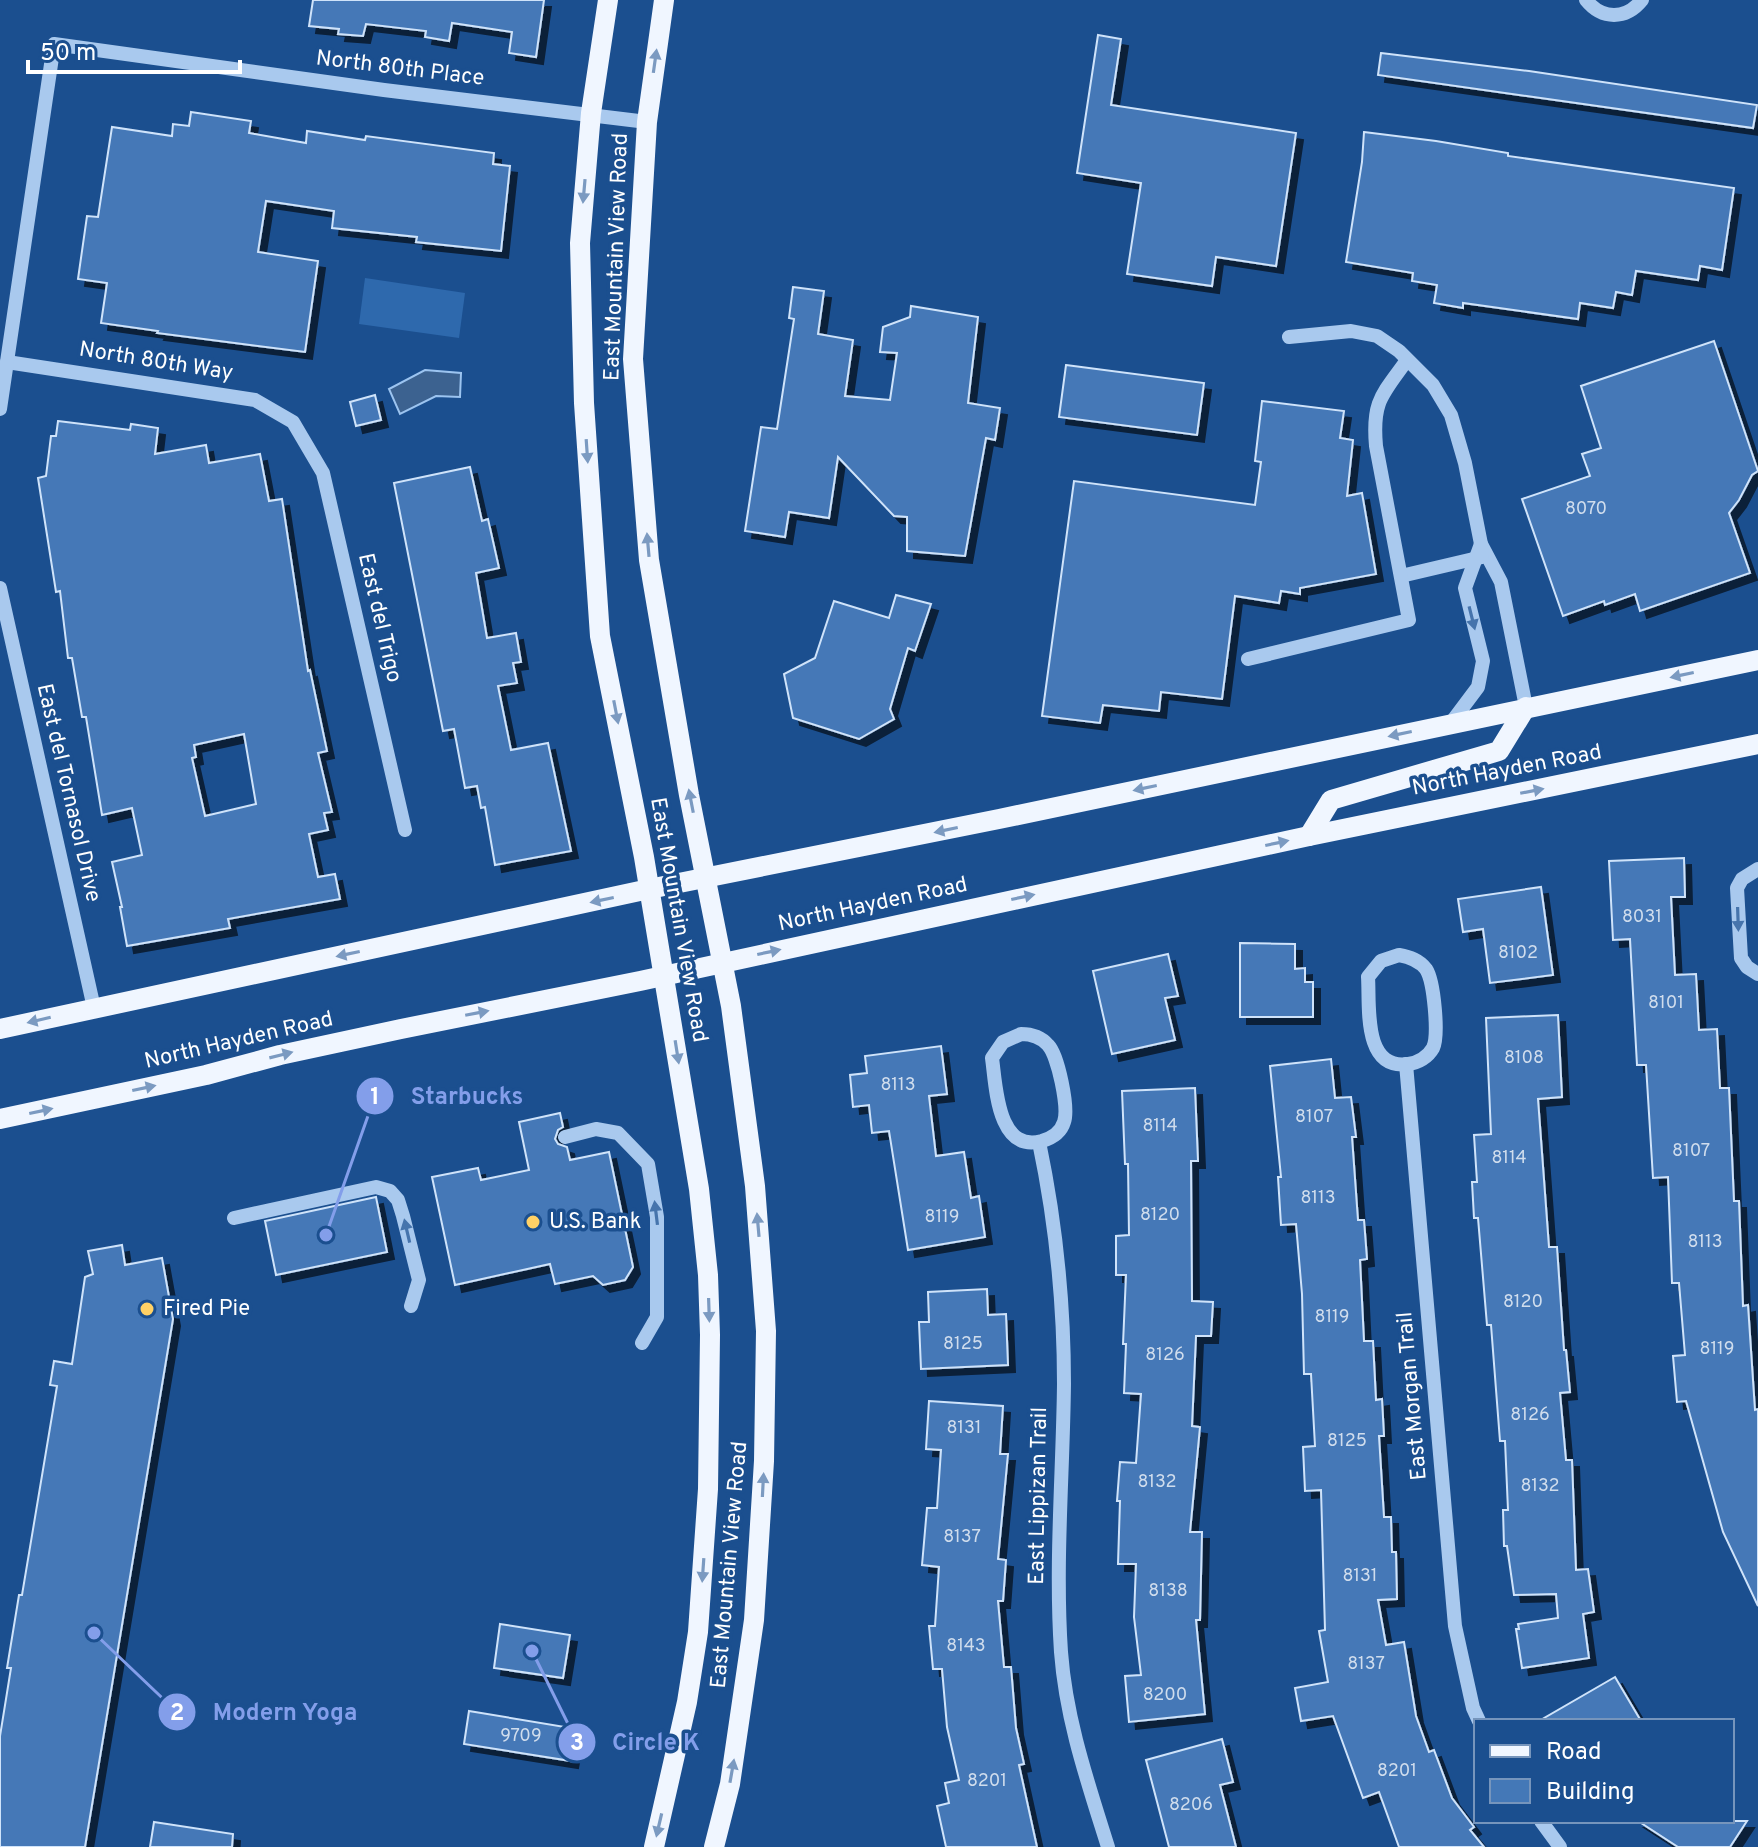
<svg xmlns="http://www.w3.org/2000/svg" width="1758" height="1847" font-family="Overpass,sans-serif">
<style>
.pitch{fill:#2e69ad}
.water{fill:#3c6290;stroke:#9cc4f0;stroke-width:2}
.building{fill:#4478b7;stroke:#cfe3fa;stroke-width:2;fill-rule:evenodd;filter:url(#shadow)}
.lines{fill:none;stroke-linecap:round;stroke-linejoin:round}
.minor{stroke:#a9c9ee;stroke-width:14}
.major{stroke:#f0f6ff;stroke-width:20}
.oneway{fill:#7b9ac1}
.oneway2{fill:#4674ac}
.poi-dot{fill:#ffd166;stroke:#1b4f8f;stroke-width:3}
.labels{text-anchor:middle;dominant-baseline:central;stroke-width:7;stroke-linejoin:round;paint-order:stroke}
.number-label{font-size:18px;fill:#d0dded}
.street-label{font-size:22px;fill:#fff;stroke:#1b4f8f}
.poi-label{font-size:22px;fill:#fff;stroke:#1b4f8f;text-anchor:start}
.leader{fill:none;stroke:#839eea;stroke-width:3}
.callout-dot{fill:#839eea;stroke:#1b4f8f;stroke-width:3}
.mark-label{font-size:24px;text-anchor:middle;font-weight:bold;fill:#fff}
.callout-label{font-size:24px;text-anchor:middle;font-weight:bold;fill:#839eea;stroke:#1b4f8f;stroke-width:7;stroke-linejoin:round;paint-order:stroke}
</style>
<defs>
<filter id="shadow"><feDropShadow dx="7" dy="7" stdDeviation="0" flood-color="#0009"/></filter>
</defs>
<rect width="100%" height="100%" fill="#1b4f8f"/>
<path class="pitch" d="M365,278L465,293L459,338L359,324Z"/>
<path class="water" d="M425,370L461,373L460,397L436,396L400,414L389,389Z"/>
<g class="building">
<path d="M313,0H544L536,57L509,53L512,32L452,23L449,41L425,37L426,31L366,24L363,36L338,34L339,29L309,26Z"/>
<path d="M1098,35L1121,39L1111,105L1296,133L1276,266L1216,257L1212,286L1127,274L1141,183L1077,173Z"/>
<path d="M1381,53L1529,71L1757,105L1753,128L1378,75Z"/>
<path d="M191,112L251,121L249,133L306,143L307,131L365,140L366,136L494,153L493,164L510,166L501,251L416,242L417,237L332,228L334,211L266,201L258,252L318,261L305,352L157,333L158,331L101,323L107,283L78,279L87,216L98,217L112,127L172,136L173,124L189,126Z"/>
<path d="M1364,132L1436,141L1508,153V156L1734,188L1722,270L1700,266L1698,280L1636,271L1632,295L1616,292L1613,308L1580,303L1578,319L1463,303V308L1434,303L1437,285L1412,281L1413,273L1346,262L1362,162Z"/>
<path d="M793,287L824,291L818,334L853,340L845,396L890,400L897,353L880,352L883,327L910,317L911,306L978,317L968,403L1000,408L995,440L986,438L965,556L907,551V517L894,516L838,457L829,518L789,512L785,537L745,531L761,427L777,429L794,319L789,318Z"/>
<path d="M1714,341L1758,471L1752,475L1739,500L1729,513L1750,573L1640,611L1635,594L1605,605L1604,601L1563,616L1522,499L1590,476L1582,454L1601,448L1581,386Z"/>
<path d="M1066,365L1204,383L1197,435L1059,417Z"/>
<path d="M375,395L381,420L356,426L350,402Z"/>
<path d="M1262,401L1344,411L1340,438L1353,440L1347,496L1362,493L1376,574L1300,588V594L1281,591L1279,603L1235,596L1222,699L1161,692L1159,711L1103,705L1100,723L1042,716L1074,481L1255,505L1261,462L1255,461Z"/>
<path d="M58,421L130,430L131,424L158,428L155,454L206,445L209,463L260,454L269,501L282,499L308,671L310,670L327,751L318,753L332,812L324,813L328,830L309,834L318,877L335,874L340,899L228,919L230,928L127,946L120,907H122L112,862L142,855L132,808L102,815L86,717H82L72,658H68L60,591L56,592L38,478L46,476L51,436H56ZM244,734L256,804L205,816L192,758L196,757L194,745Z"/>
<path d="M470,467L482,521L488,519L499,568L476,573L487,638L516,633L521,662L513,663L517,683L498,686L511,750L548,743L571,851L495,865L485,807L481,808L477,786L465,788L454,729L443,731L394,483Z"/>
<path d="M896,595L931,604L915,651L908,648L890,709L894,719L859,739L793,718L784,674L815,658L834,601L889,618Z"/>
<path d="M1684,858L1685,897H1671L1675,975L1696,974L1699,1030L1717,1029L1720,1088H1729L1734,1201H1739L1743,1306L1748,1305L1755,1410L1758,1409V1606L1723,1532L1686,1401L1677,1402L1673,1356L1685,1355L1679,1283H1672L1668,1177L1653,1178L1646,1065H1637L1630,939L1613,940L1609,861Z"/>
<path d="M1541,887L1553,975L1490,983L1483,929L1463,932L1458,899Z"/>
<path d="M1240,943L1295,944V969L1305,968V982H1313V1017H1240Z"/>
<path d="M1168,954L1178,996L1165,998L1175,1040L1112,1054L1093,971Z"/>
<path d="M1558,1015L1562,1097L1538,1099L1549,1247H1557L1564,1350H1566L1570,1392L1560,1393L1566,1460H1572L1576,1570L1588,1569L1594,1612L1583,1614L1589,1658L1522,1668L1516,1629H1519L1518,1624L1558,1618L1556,1594L1514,1595L1507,1546H1504L1503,1510H1508L1505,1441H1500L1491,1325H1487L1478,1218H1474L1472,1182H1477L1474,1135L1491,1134L1486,1018Z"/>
<path d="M941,1046L947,1094L929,1096L936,1156L964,1152L971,1198L979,1196L985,1237L908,1250L889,1131L872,1133L869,1105L853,1107L850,1075L867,1073L865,1056Z"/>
<path d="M1331,1059L1335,1098L1351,1097L1356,1137H1352L1358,1220H1364L1367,1259L1360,1260L1364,1341H1373L1376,1400L1382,1399L1384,1436H1379L1384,1517H1391L1392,1552H1396L1397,1599L1378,1600L1386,1645L1404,1642L1416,1716L1429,1752L1434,1750L1452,1798L1474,1827L1470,1830L1484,1847H1399L1379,1792L1363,1798L1333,1716L1301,1721L1295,1688L1328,1682L1319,1631L1325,1630L1321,1490L1305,1491L1303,1447L1315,1446L1311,1374H1304L1302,1294L1296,1224L1281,1225L1278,1177H1281L1270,1066Z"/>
<path d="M1195,1088L1198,1161H1191L1192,1301L1213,1302L1211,1336H1196L1192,1426L1200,1427L1190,1532H1202L1200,1620H1196L1205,1714L1129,1722L1125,1676L1141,1675L1134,1617L1136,1564H1118L1120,1501H1117L1120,1462L1136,1463L1141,1394L1124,1393L1126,1344H1123L1126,1275H1116V1236L1129,1235L1128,1164H1125L1122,1091Z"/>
<path d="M560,1113L563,1127L558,1130L555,1139L558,1144L567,1147L570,1160L609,1152L633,1267L625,1280L603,1285L593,1276L555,1284L550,1264L455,1285L432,1177L478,1168L481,1180L529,1170L519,1122Z"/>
<path d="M376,1197L387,1252L276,1275L265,1221Z"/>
<path d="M122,1245L125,1265L162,1258L173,1319L85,1847H0V1736L11,1668H7L19,1595H22L57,1386L50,1385L54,1361L72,1364L85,1277L93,1274L88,1251Z"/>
<path d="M987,1289L988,1315L1006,1314L1008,1365L921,1369L919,1322H929L928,1292Z"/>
<path d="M929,1401L1003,1406L1000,1454H1008L998,1559L1006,1560L1003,1601H998L1004,1667H1011L1016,1728L1024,1764L1019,1765L1037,1847H946L937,1806L949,1803L945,1783L959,1780L947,1727L942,1669H933L929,1626H935L939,1567L922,1565L927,1508H937L941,1450L926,1449Z"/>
<path d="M500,1624L570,1635L563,1678L494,1668Z"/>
<path d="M1615,1677L1641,1721H1539Z"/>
<path d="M469,1711L577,1729L571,1761L464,1744Z"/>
<path d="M1222,1739L1233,1782L1220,1785L1236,1847H1169L1146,1760Z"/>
<path d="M1638,1821H1747L1730,1847H1678Z"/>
<path d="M154,1822L233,1834L232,1847H150Z"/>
</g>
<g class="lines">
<g class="minor">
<path d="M1586,0C1602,20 1626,20 1642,0"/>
<path d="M1289,337L1351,331L1377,336L1399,351L1433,385L1451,415L1465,463L1481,544L1501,582L1526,707"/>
<path d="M7,362L255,400L293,422L323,473L405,830"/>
<path d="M0,409L54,44L384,90L647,122"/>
<path d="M1401,576L1482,557"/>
<path d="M0,588L94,1008"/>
<path d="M1248,659L1409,620L1376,446C1372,401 1382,395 1407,360"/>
<path d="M1451,723L1478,687L1483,661L1465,588L1481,544"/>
<path d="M1758,869L1742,879L1737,888L1741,958L1747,967L1758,974"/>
<path d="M1399,955C1410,957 1419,960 1426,969C1434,981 1439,1035 1433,1048C1428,1057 1418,1063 1408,1064C1362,1070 1370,1005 1368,977L1381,961Z"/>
<path d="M1021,1034C1031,1034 1041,1037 1048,1045C1058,1055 1069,1108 1064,1122C1061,1132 1052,1138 1042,1141C997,1153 996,1086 992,1058L1003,1042Z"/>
<path d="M1406,1064L1455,1626L1473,1708L1479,1721"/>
<path d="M565,1137L596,1129L618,1133L648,1164L657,1217V1317L642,1343"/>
<path d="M1039,1142C1056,1223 1064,1300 1064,1384C1063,1473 1055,1563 1061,1652C1066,1720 1088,1783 1108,1847"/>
<path d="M234,1218L376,1187L390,1191L398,1200L403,1216L419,1280L411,1306"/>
<path d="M1541,1821L1560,1847"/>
</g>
<g class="major">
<path d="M608,0L591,113L580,243L584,403L600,636L644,857L699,1189L708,1275L710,1335L708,1489L698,1632L687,1702L654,1847"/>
<path d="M664,0L647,122L633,359L649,560L689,795L731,1006L755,1186L766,1331L764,1461L754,1620L730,1784L714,1847"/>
<path d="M1309,836L1331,800L1499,751L1526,707"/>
<path d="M0,1029L649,889L999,819L1758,660"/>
<path d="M0,1119L206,1075L280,1055L401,1029L640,981L1309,836L1758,744"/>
</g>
</g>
<defs><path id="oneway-solid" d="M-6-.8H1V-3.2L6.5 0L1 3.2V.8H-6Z" transform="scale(2)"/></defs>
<g class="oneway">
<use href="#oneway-solid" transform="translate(655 61) rotate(-82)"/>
<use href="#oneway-solid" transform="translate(584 191) rotate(95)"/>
<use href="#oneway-solid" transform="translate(587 451) rotate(86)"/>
<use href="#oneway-solid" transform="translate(648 545) rotate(-95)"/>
<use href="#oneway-solid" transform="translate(1682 675) rotate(168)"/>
<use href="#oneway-solid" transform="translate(616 712) rotate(79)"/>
<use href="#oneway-solid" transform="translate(1400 734) rotate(168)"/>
<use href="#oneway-solid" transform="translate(1145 788) rotate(168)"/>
<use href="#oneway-solid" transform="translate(1532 791) rotate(-11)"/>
<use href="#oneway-solid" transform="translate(691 801) rotate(-101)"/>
<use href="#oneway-solid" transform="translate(946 830) rotate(168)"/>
<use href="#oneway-solid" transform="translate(1277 843) rotate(-12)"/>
<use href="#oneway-solid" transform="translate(1023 897) rotate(-12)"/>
<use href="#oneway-solid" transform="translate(602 900) rotate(168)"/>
<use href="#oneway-solid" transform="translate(769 952) rotate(-12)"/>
<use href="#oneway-solid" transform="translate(348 954) rotate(168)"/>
<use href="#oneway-solid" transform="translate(477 1013) rotate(-11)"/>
<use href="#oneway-solid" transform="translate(39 1020) rotate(167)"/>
<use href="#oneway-solid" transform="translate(677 1052) rotate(81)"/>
<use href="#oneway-solid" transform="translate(281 1055) rotate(-14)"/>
<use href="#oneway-solid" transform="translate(144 1088) rotate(-12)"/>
<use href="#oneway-solid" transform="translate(41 1111) rotate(-12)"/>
<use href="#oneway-solid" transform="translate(758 1225) rotate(-95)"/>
<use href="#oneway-solid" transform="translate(709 1310) rotate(88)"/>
<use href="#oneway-solid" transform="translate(763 1485) rotate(-87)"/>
<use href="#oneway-solid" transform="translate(703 1570) rotate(94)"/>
<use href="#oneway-solid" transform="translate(732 1771) rotate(-80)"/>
<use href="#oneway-solid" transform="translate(659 1825) rotate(103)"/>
</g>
<g class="oneway2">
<use href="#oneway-solid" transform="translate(1472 618) rotate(76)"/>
<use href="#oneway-solid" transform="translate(1738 919) rotate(88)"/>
<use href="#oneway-solid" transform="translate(656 1213) rotate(-97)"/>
<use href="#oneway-solid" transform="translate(407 1231) rotate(-103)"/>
</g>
<g class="poi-dot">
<circle cx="533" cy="1222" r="8"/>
<circle cx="147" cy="1309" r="8"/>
</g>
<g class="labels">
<g class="number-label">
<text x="1586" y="509">8070</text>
<text x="1642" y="917">8031</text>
<text x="1518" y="953">8102</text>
<text x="1666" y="1003">8101</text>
<text x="1524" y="1058">8108</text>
<text x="898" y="1085">8113</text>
<text x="1314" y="1117">8107</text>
<text x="1160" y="1126">8114</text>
<text x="1691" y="1151">8107</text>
<text x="1509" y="1158">8114</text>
<text x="1318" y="1198">8113</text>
<text x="1160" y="1215">8120</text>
<text x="942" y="1217">8119</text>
<text x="1705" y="1242">8113</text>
<text x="1523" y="1302">8120</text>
<text x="1332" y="1317">8119</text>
<text x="963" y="1344">8125</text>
<text x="1717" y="1349">8119</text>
<text x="1165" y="1355">8126</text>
<text x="1530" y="1415">8126</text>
<text x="964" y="1428">8131</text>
<text x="1347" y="1441">8125</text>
<text x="1157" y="1482">8132</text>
<text x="1540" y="1486">8132</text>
<text x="962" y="1537">8137</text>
<text x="1360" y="1576">8131</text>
<text x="1168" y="1591">8138</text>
<text x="966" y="1646">8143</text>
<text x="1366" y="1664">8137</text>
<text x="1165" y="1695">8200</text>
<text x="521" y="1736">9709</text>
<text x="1397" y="1771">8201</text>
<text x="987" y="1781">8201</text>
<text x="1191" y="1805">8206</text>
</g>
<g class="street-label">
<text transform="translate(400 69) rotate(7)">North 80th Place</text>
<text transform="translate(617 257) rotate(-88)">East Mountain View Road</text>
<text transform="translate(156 362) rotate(9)">North 80th Way</text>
<text transform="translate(379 618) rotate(77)">East del Trigo</text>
<text transform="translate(1507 771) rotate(-11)">North Hayden Road</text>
<text transform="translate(68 793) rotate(77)">East del Tornasol Drive</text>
<text transform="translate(873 905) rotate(-12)">North Hayden Road</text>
<text transform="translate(678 920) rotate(80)">East Mountain View Road</text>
<text transform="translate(239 1041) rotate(-13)">North Hayden Road</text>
<text transform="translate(1413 1396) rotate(-95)">East Morgan Trail</text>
<text transform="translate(1039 1496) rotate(-89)">East Lippizan Trail</text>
<text transform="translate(730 1565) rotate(-85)">East Mountain View Road</text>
</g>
<g class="poi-label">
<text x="549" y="1222">U.S. Bank</text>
<text x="163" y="1309">Fired Pie</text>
</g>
</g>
<path class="leader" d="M326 1235L375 1096M94 1633L177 1712M532 1651L577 1742"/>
<g class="callout-dot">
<circle cx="326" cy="1235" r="8"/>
<circle cx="94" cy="1633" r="8"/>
<circle cx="532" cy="1651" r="8"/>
<circle cx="375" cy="1096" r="20"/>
<circle cx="177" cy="1712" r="20"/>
<circle cx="577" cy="1742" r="20"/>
</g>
<g class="mark-label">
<text x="375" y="1104">1</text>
<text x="177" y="1720">2</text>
<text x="577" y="1750">3</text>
</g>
<g class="callout-label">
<text x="467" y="1104">Starbucks</text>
<text x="285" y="1720">Modern Yoga</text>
<text x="656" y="1750">Circle K</text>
</g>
<rect x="1474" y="1719" width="260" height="104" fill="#1b4f8f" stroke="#7695bc" stroke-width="2"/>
<rect x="1490" y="1745" width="40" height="12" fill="#f0f6ff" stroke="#7695bc" stroke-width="2"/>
<text x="1546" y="1759" font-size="24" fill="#ffffff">Road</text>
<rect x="1490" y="1779" width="40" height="24" fill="#4478b7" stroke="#7695bc" stroke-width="2"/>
<text x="1546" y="1799" font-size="24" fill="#ffffff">Building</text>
<path d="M28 60v12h212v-12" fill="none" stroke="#ffffff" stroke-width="4"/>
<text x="40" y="60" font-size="24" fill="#ffffff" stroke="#1b4f8f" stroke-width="6" paint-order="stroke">50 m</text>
</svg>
